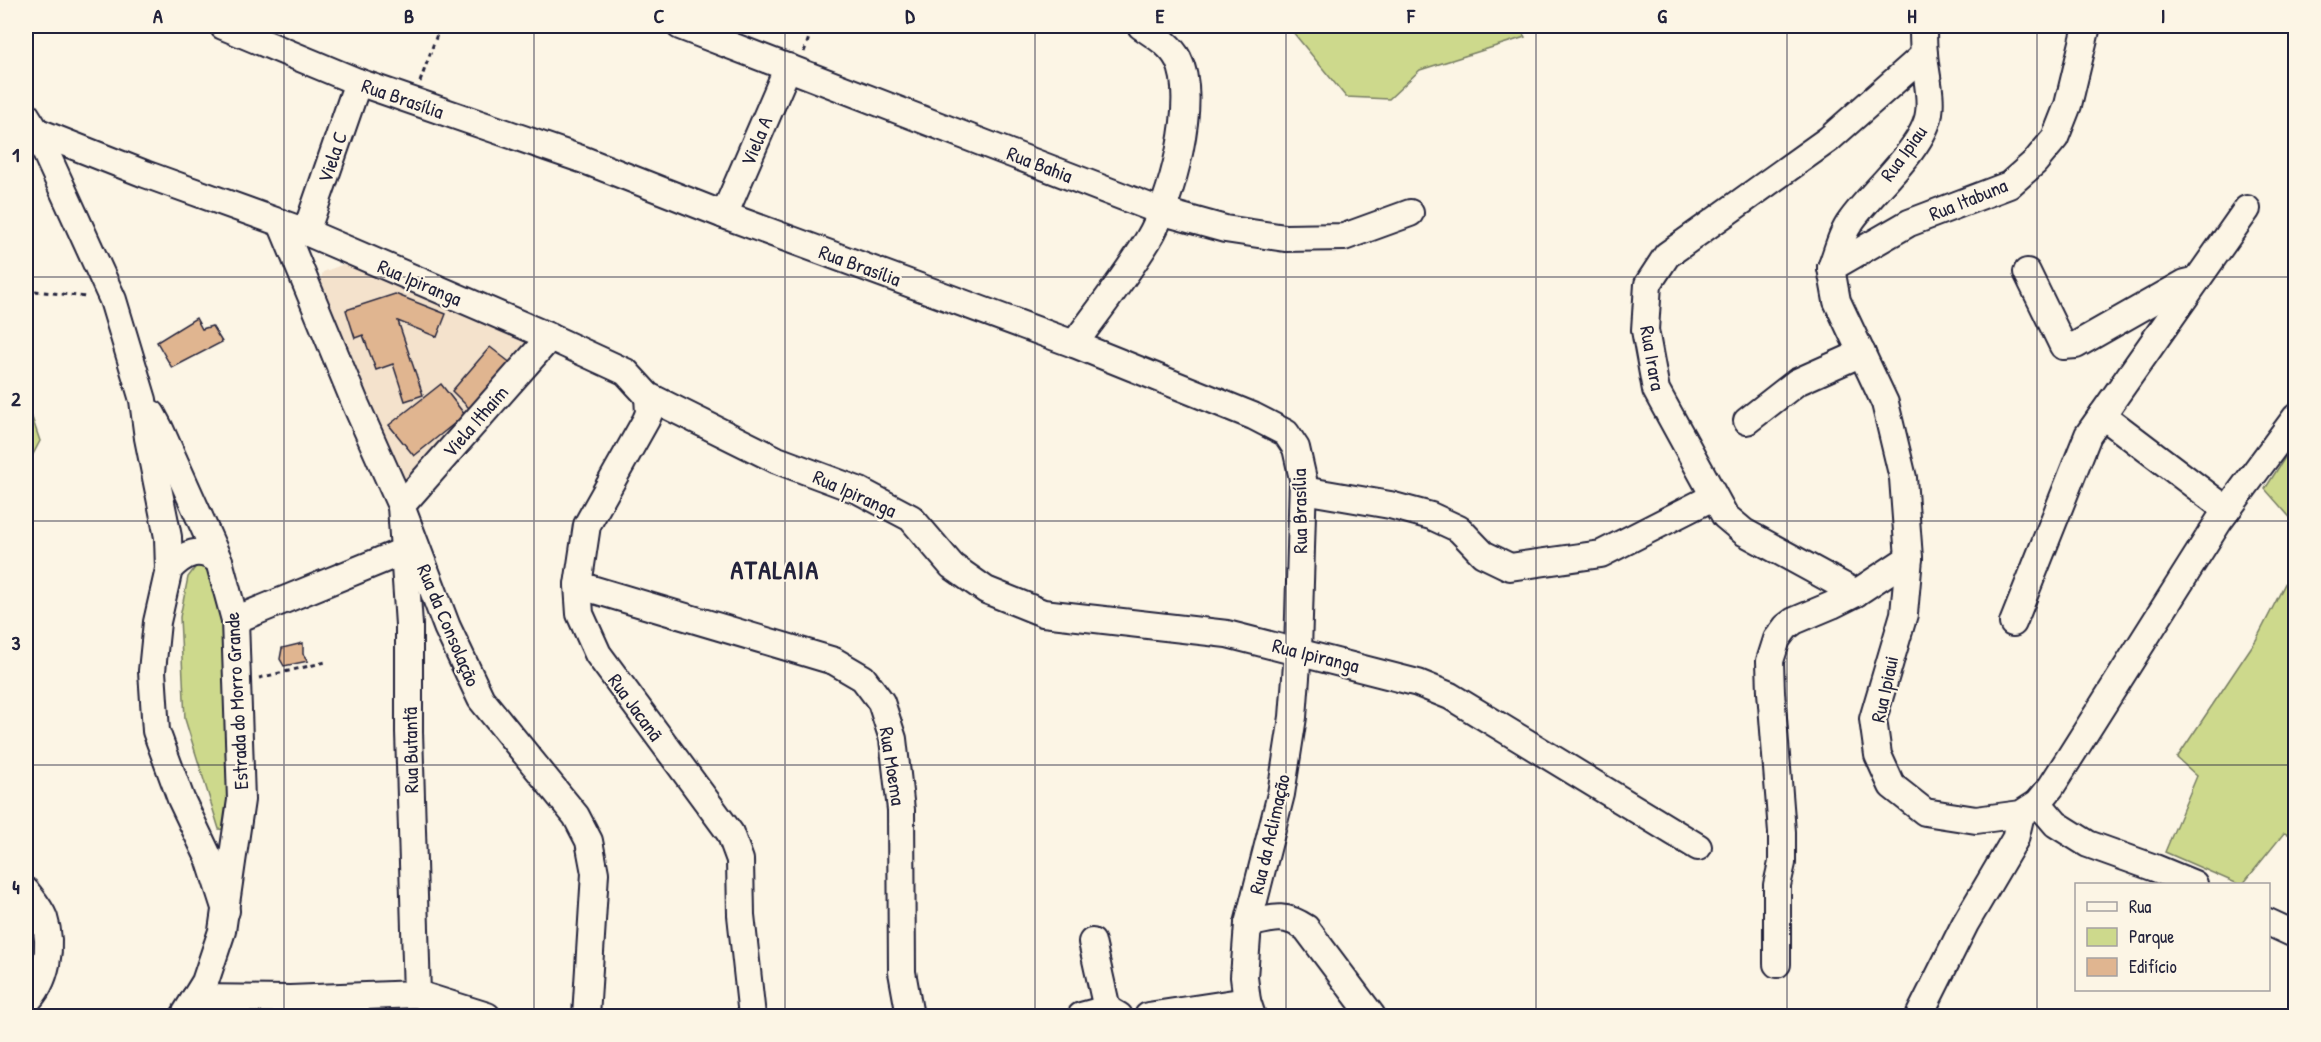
<svg xmlns="http://www.w3.org/2000/svg" width="2321" height="1042" font-family="'Patrick Hand',sans-serif">
<style>
.built{fill:#f4e2cc}
.green{fill:#cdd98c;stroke:#787e64;stroke-width:1.5}
.building{fill:#e0b590;stroke:#22223b;stroke-width:1.5}
.lines{fill:none;stroke-linecap:round;stroke-linejoin:round}
.minor-casing{stroke:#22223b;stroke-width:30}
.path{stroke:#22223b;stroke-width:3;stroke-dasharray:4.5 4.5;stroke-linecap:butt}
.minor{stroke:#fcf5e5;stroke-width:26}
.grid{fill:none;stroke:#22223b;stroke-width:1.5;stroke-opacity:0.55}
.labels{text-anchor:middle;dominant-baseline:central;stroke-width:4.5;stroke-linejoin:round;paint-order:stroke}
.street-label{font-size:20px;fill:#22223b;stroke:#fcf5e5}
.district-label{font-size:26px;font-weight:bold;letter-spacing:1.5px;fill:#22223b;stroke:#fcf5e5}
.neatline{fill:none;stroke:#22223b;stroke-width:2}
.grid-label{font-size:20px;text-anchor:middle;font-weight:bold;fill:#22223b}
</style>
<rect width="100%" height="100%" fill="#fcf5e5"/>
<filter id="ink" filterUnits="userSpaceOnUse"><feTurbulence type="fractalNoise" baseFrequency=".0167" numOctaves="2"/><feDisplacementMap in="SourceGraphic" scale="12" xChannelSelector="R" yChannelSelector="G"/><feConvolveMatrix kernelMatrix="1 2 1 2 8 2 1 2 1" color-interpolation-filters="sRGB"/></filter>
<g filter="url(#ink)">
<path class="built" d="M344,264L533,342L404,481L320,280L323,272Z"/>
<g class="green">
<path d="M1288,26H1518L1525,37L1420,70L1389,99L1346,97Z"/>
<path d="M26,400L40,441L29,462L26,464Z"/>
<path d="M2289,451L2295,456V523L2265,489Z"/>
<path d="M2295,564V836L2284,833L2243,884H2238L2165,852L2197,776L2177,758L2256,640Z"/>
<path d="M197,565L207,567L212,575L226,635L228,809L231,830L219,829L185,719L180,617L188,577Z"/>
</g>
<g class="building">
<path d="M395,294L446,314L437,337L398,321L423,395L405,401L393,364L376,370L363,335L355,338L346,310Z"/>
<path d="M196,318L202,329L212,326L222,342L172,368L157,342Z"/>
<path d="M490,347L512,364L470,409L452,391Z"/>
<path d="M441,384L465,415L414,456L389,425Z"/>
<path d="M303,643V654L308,661L284,666L280,659L282,648Z"/>
</g>
<g class="lines">
<defs>
<g id="minor">
<path d="M223,26L358,82L584,160L724,215L1074,344L1253,416L1286,433L1296,448L1303,479L1298,651L1293,717L1281,794L1248,924L1244,977L1247,1001L1252,1016"/>
<path d="M680,26L1160,211L1225,229L1285,238L1344,237L1410,213"/>
<path d="M26,115L36,131L113,300L143,400L148,438L168,537L169,569L157,622L152,671L156,731L181,799L209,858L226,911"/>
<path d="M36,131L145,174L306,232L550,337L626,372L648,396L777,460L860,491L911,518L952,566L986,590L1043,613L1227,634L1418,683L1450,696L1698,847"/>
<path d="M724,215L788,67"/>
<path d="M281,223L356,405L401,506L447,627L481,699L576,816L589,841L595,873L586,1016"/>
<path d="M306,232L358,82"/>
<path d="M1831,268L1837,301L1885,403L1903,478L1909,558L1904,614L1873,719L1878,755L1892,786L1925,812L1976,820L2021,814L2038,803L2051,787L2219,521L2296,417"/>
<path d="M1831,268L1909,223L2009,185L2035,162L2055,138L2068,105L2087,26"/>
<path d="M1831,268C1837,253 1841,234 1851,221C1871,192 1925,147 1929,113C1932,93 1925,73 1924,53C1923,44 1923,35 1923,26"/>
<path d="M2027,272L2063,346L2076,345L2185,283L2197,280"/>
<path d="M1074,344C1099,310 1126,276 1148,240C1171,203 1199,99 1178,59C1170,44 1154,35 1141,26"/>
<path d="M648,396L649,413L646,420L587,525L578,585L580,614L598,654L730,833L740,860L741,915L752,1016"/>
<path d="M152,414L160,429L219,561L235,620L241,800L222,931L205,982L184,1016"/>
<path d="M2102,415L2227,510"/>
<path d="M1747,421L1797,382L1862,353"/>
<path d="M1303,490L1390,505L1431,516L1459,529L1483,554L1510,567L1601,554L1713,497"/>
<path d="M169,569C185,553 199,546 219,561"/>
<path d="M578,585L834,661L863,678L881,702L893,739L901,810L902,972L910,1016"/>
<path d="M1856,593L1744,532L1725,516L1656,390L1645,330L1648,284L1667,255L1829,139L1924,55"/>
<path d="M235,620L404,551"/>
<path d="M2013,623L2088,435L2247,209"/>
<path d="M2038,803L2056,824L2088,844L2155,868L2194,884"/>
<path d="M26,891C32,899 40,908 44,918C53,946 47,982 26,1002"/>
<path d="M2268,922L2296,935"/>
<path d="M1248,924C1273,918 1284,913 1306,928L1372,1016"/>
<path d="M1092,942L1107,1009"/>
<path d="M1777,964V885L1782,863V832L1771,692L1770,661L1777,639L1786,627L1794,621L1832,605L1856,593L1909,558"/>
<path d="M417,994L409,732V625L401,506L550,337"/>
<path d="M195,998L290,999L417,994L487,1016"/>
<path d="M1081,1016L1107,1009L1119,1016"/>
<path d="M1148,1016L1247,1001"/>
<path d="M1919,1016L1965,924L2015,839L2021,814"/>
</g>
</defs>
<use href="#minor" class="minor-casing"/>
<g class="path">
<path d="M804,52L813,26"/>
<path d="M420,82L440,26"/>
<path d="M26,290L87,297"/>
<path d="M259,678L326,662"/>
</g>
<use href="#minor" class="minor"/>
</g>
</g>
<path class="grid" d="M284,26V1016M534,26V1016M785,26V1016M1035,26V1016M1286,26V1016M1536,26V1016M1787,26V1016M2037,26V1016M26,277H2296M26,521H2296M26,765H2296"/>
<g class="labels">
<g class="street-label">
<text transform="translate(403 98) rotate(19)">Rua Brasília</text>
<text transform="translate(756 141) rotate(-67)">Viela A</text>
<text transform="translate(1903 153) rotate(-54)">Rua Ipiau</text>
<text transform="translate(332 157) rotate(-71)">Viela C</text>
<text transform="translate(1040 164) rotate(21)">Rua Bahia</text>
<text transform="translate(1968 199) rotate(-22)">Rua Itabuna</text>
<text transform="translate(860 265) rotate(20)">Rua Brasília</text>
<text transform="translate(420 282) rotate(23)">Rua Ipiranga</text>
<text transform="translate(1653 358) rotate(80)">Rua Irara</text>
<text transform="translate(475 421) rotate(-49)">Viela Ithaim</text>
<text transform="translate(855 493) rotate(24)">Rua Ipiranga</text>
<text transform="translate(1299 511) rotate(-91)">Rua Brasília</text>
<text transform="translate(449 625) rotate(67)">Rua da Consolação</text>
<text transform="translate(1316 655) rotate(14)">Rua Ipiranga</text>
<text transform="translate(1884 689) rotate(-78)">Rua Ipiaui</text>
<text transform="translate(236 701) rotate(-93)">Estrada do Morro Grande</text>
<text transform="translate(636 707) rotate(54)">Rua Jacanã</text>
<text transform="translate(410 750) rotate(-91)">Rua Butantã</text>
<text transform="translate(893 766) rotate(81)">Rua Moema</text>
<text transform="translate(1269 834) rotate(-77)">Rua da Aclimação</text>
</g>
<g class="district-label">
<text x="775" y="569">ATALAIA</text>
</g>
</g>
<rect width="2321" height="1042" fill="none" stroke="#fcf5e5" stroke-width="66"/>
<rect x="2075" y="883" width="195" height="108" fill="#fcf5e5" stroke="#a5a1a1" stroke-width="1.5"/>
<rect x="2087" y="902" width="30" height="9" fill="#fcf5e5" stroke="#a5a1a1" stroke-width="1.5"/>
<text x="2129" y="913" font-size="18" fill="#22223b">Rua</text>
<rect x="2087" y="928" width="30" height="18" fill="#cdd98c" stroke="#a5a1a1" stroke-width="1.5"/>
<text x="2129" y="943" font-size="18" fill="#22223b">Parque</text>
<rect x="2087" y="958" width="30" height="18" fill="#e0b590" stroke="#a5a1a1" stroke-width="1.5"/>
<text x="2129" y="973" font-size="18" fill="#22223b">Edifício</text>
<rect x="33" y="33" width="2255" height="976" class="neatline"/>
<g class="grid-label">
<text x="158" y="23">A</text>
<text x="409" y="23">B</text>
<text x="659" y="23">C</text>
<text x="910" y="23">D</text>
<text x="1160" y="23">E</text>
<text x="1411" y="23">F</text>
<text x="1662" y="23">G</text>
<text x="1912" y="23">H</text>
<text x="2163" y="23">I</text>
<text x="16" y="162">1</text>
<text x="16" y="406">2</text>
<text x="16" y="650">3</text>
<text x="16" y="894">4</text>
</g>
</svg>
